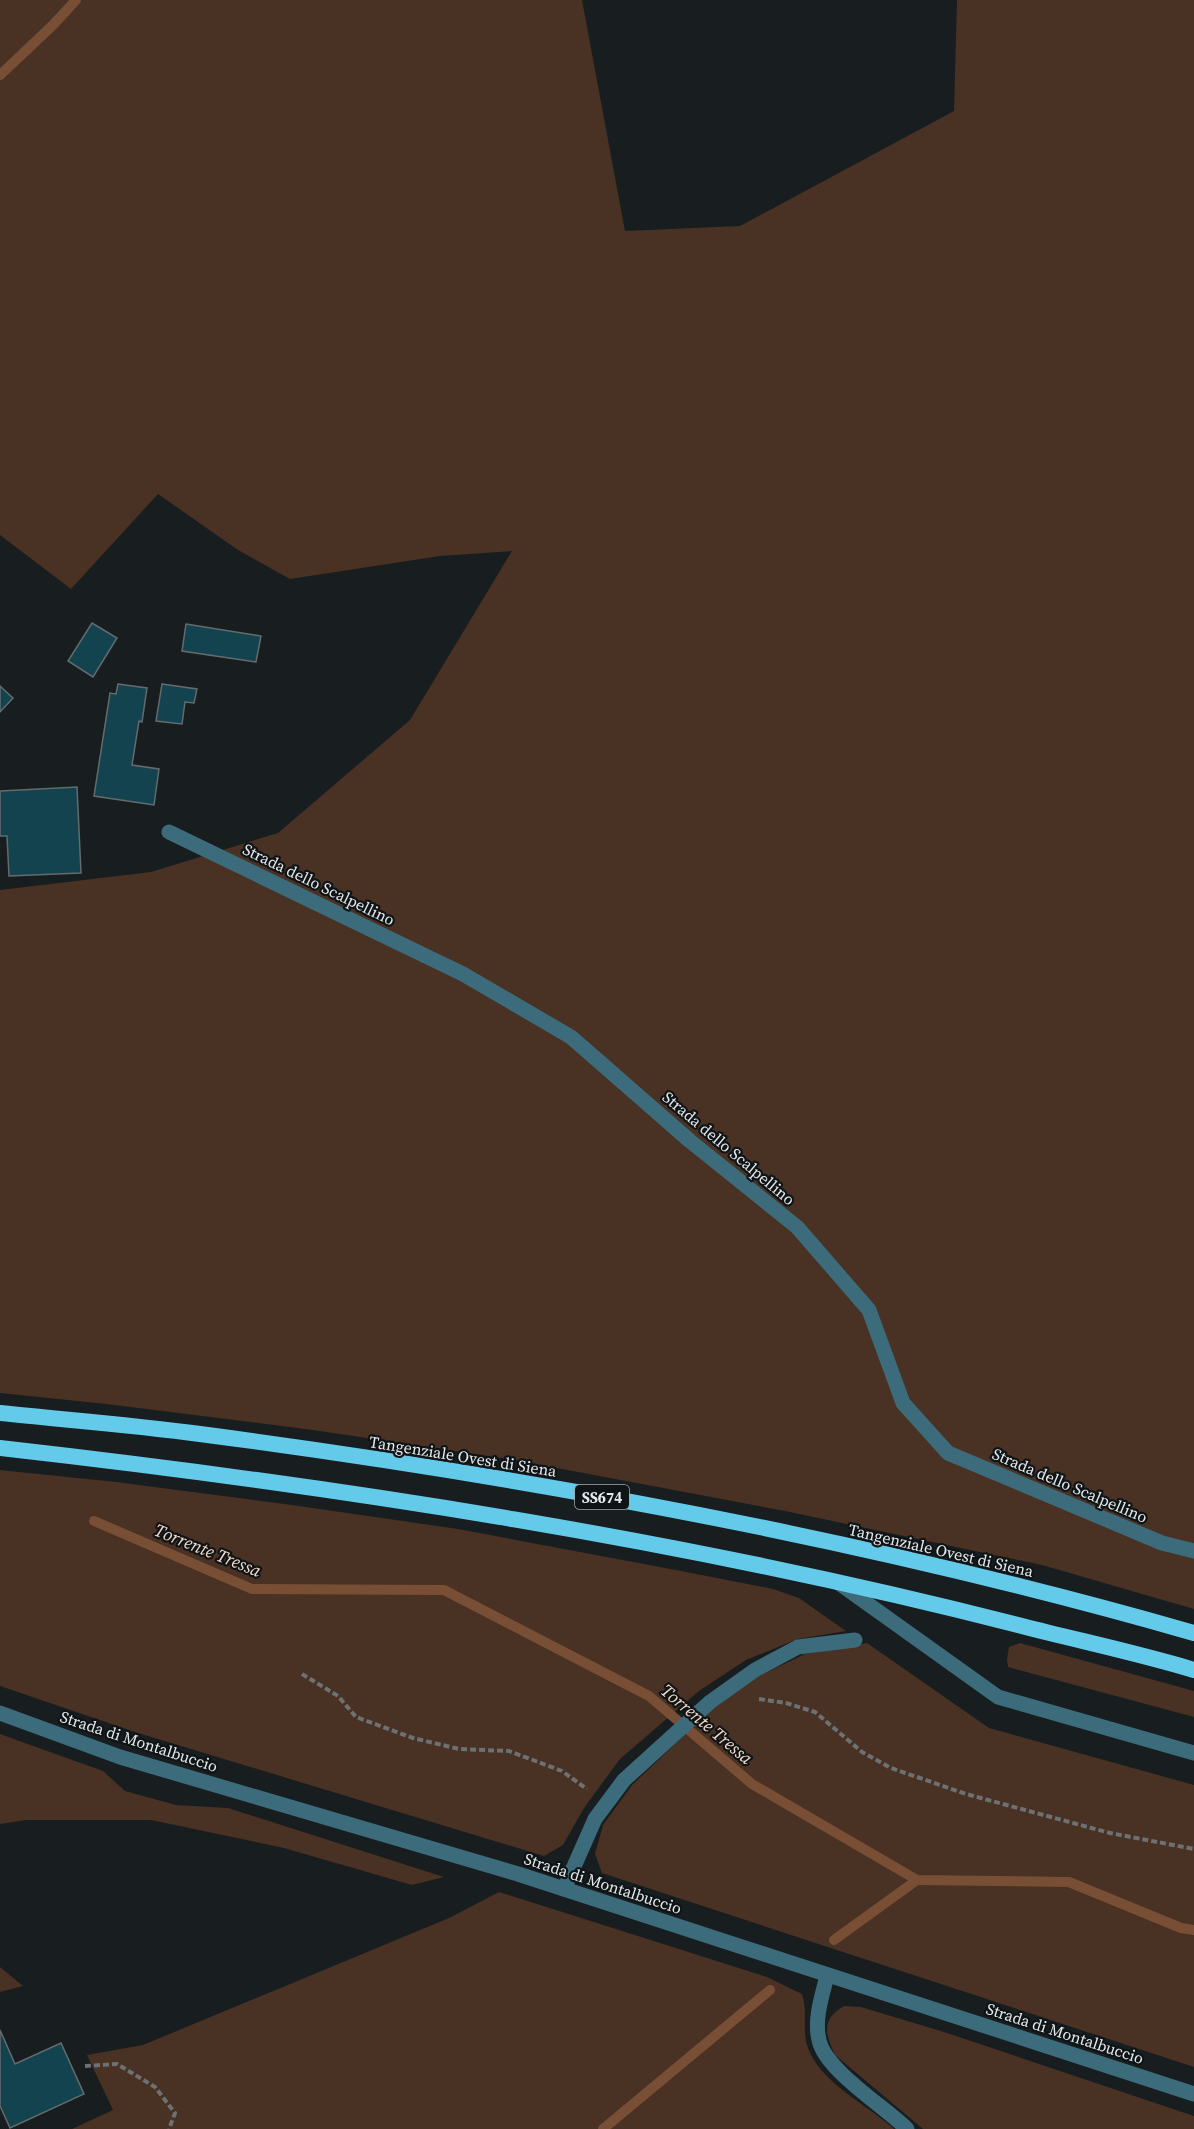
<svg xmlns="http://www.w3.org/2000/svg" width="1194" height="2129" font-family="'Source Serif 4',serif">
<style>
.green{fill:#493123}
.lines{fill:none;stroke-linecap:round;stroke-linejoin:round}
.stream{stroke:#784f35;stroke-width:10}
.building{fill:#144350;stroke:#646b6d;stroke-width:1.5}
.path{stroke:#6d7173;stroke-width:4;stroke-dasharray:6 3;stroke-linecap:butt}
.service{stroke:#3c6c7b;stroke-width:15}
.minor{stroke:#3c6c7b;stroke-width:15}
.tertiary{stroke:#3c6c7b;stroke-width:15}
.trunk{stroke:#63caea;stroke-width:16}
.labels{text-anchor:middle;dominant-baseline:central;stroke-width:4.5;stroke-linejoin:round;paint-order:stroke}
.shield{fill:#0f1416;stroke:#a6a9ab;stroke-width:1.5}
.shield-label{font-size:15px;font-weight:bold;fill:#e6e9eb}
.street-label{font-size:16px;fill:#e6e9eb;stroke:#0f1416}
.water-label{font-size:18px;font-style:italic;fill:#f5d9c8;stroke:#0f1416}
</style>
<rect width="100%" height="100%" fill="#181d1f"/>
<g class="green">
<path d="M0,0H582L625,231L740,226L954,111L957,0H1194V1609L1042,1565L785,1511L509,1459L313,1430L106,1404L0,1393V890L151,872L278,833L410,720L512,551L440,556L290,579L238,550L158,494L71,589L0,535Z"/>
<path d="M0,1470L116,1482L292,1505L458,1529L676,1570L773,1589L799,1598L846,1631L798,1639L746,1660L699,1691L620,1759L584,1808L563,1845L544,1856L135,1732L0,1686Z"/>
<path d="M867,1643L989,1728L1194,1785V2067L602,1873L595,1854L603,1825L632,1785L712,1709L757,1677L805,1654Z"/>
<path d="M1020,1643L1194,1691V1717L1008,1667L1007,1659L1009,1647Z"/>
<path d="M0,1734L103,1771L125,1791L176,1805L228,1808L444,1877L412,1885L284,1848L151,1820H26L0,1824Z"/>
<path d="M499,1892L767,1977L802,1994C808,2011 802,2027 807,2045C818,2082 867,2104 894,2129H72L113,2110L87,2055L143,2045L449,1918Z"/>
<path d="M0,1967L23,1986L0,1992Z"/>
<path d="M844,2006L861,2007L944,2032L1194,2116V2129H923L835,2055C825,2032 821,2020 844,2006Z"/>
</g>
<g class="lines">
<g class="stream">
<path d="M0,75L53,25L76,0"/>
<path d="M94,1521L252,1589L444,1590L649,1696L752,1784L917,1880L1069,1882L1181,1928L1194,1930"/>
<path d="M834,1940L917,1880"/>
<path d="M603,2129L770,1990"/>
</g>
</g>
<g class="building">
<path d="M92,623L117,638L93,677L68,661Z"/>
<path d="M186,624L261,636L256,662L182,651Z"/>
<path d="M118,684L147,688L142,722L139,721L132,765L159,769L154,805L94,796L110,693L116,694Z"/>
<path d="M162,684L197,689L194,703L185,702L182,724L156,721Z"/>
<path d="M0,686L13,698L0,712Z"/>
<path d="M77,787L81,873L9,876L7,836H0V791Z"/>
<path d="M0,2030L15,2064L61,2043L84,2094L10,2128L0,2106Z"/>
</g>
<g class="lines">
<g class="path">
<path d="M302,1674L338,1696L356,1717L413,1738L459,1749L509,1751L562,1771L587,1789"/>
<path d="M759,1699L786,1703L815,1712L862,1752L891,1768L966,1794L1110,1833L1194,1849"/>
<path d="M85,2066L117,2064L155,2087L175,2113L169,2129"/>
</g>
<g class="service">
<path d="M840,1584L998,1697L1194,1753"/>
<path d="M564,1889L595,1819L624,1780L710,1702L755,1670L798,1647L855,1640"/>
<path d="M827,1976C822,1996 814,2019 819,2040C825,2070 885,2107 907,2129"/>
</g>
<path class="minor" d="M169,832L463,974L571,1037L690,1141L797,1227L869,1310L903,1403L948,1453L1162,1543L1194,1551"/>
<path class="tertiary" d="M0,1713L120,1757L518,1874L1194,2094"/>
<g class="trunk">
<path d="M0,1413C67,1420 134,1425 200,1434C535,1478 870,1540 1194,1633"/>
<path d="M0,1448C344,1487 687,1540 1022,1626C1080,1641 1138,1653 1194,1670"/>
</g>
</g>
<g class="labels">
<rect class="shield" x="575" y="1485" width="54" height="24" rx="4.5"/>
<g class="shield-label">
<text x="602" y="1497">SS674</text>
</g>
<g class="street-label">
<text transform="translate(319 884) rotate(26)">Strada dello Scalpellino</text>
<text transform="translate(729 1148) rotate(40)">Strada dello Scalpellino</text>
<text transform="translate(463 1456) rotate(9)">Tangenziale Ovest di Siena</text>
<text transform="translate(1070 1485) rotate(23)">Strada dello Scalpellino</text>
<text transform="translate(941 1550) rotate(13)">Tangenziale Ovest di Siena</text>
<text transform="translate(139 1741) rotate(18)">Strada di Montalbuccio</text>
<text transform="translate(603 1883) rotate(18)">Strada di Montalbuccio</text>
<text transform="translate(1065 2033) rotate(18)">Strada di Montalbuccio</text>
</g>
<g class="water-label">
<text transform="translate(208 1550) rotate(22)">Torrente Tressa</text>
<text transform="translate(707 1724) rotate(40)">Torrente Tressa</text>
</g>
</g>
</svg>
